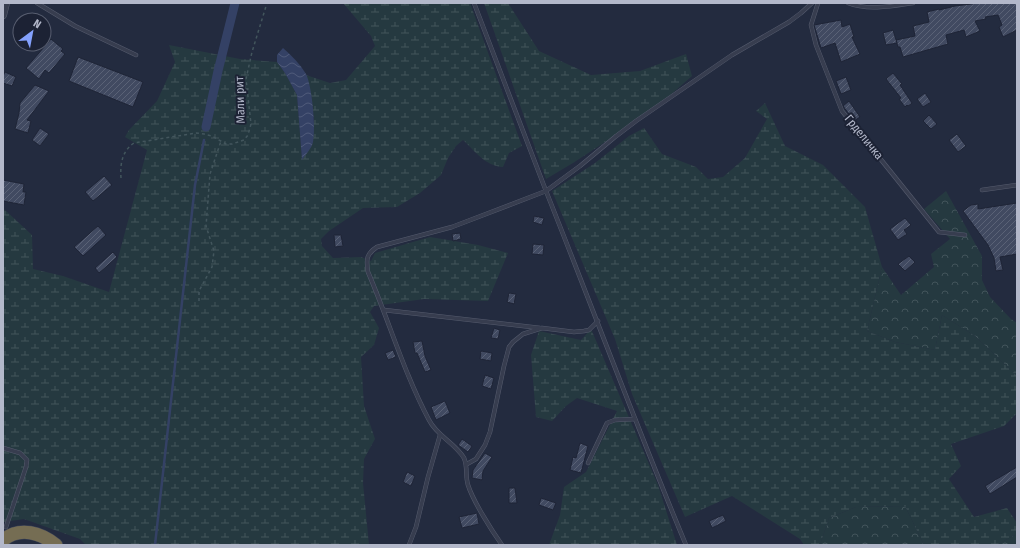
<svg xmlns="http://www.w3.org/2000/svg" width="1020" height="548" font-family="'Fira Sans Condensed',sans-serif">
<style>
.forest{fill:url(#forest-crowns)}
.wetland{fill:url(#wetland-marsh)}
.water{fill:url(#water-waves)}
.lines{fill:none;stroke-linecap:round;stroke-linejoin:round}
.stream{stroke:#344165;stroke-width:2.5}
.canal{stroke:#344165;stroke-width:9}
.building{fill:url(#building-hatch);stroke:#1e2436}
.lane-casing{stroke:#555b6d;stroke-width:4.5}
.street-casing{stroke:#555b6d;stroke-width:8}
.highway-casing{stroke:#42485a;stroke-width:14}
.path{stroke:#43565d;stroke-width:1.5;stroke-dasharray:3 3;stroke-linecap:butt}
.lane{stroke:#373d4f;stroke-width:3.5}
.street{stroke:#373d4f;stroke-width:7}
.highway{stroke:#756d53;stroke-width:13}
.labels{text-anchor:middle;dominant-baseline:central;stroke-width:4;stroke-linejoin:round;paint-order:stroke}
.street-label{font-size:12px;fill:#b3b8ca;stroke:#1c2234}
</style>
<defs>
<pattern id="forest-crowns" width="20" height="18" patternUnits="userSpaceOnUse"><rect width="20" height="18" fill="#253940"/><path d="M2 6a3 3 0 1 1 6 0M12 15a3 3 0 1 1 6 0" fill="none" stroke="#42545a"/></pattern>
<pattern id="wetland-marsh" width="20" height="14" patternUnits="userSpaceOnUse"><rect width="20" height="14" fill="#253940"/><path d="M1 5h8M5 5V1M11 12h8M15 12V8" fill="none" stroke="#42545a"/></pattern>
<pattern id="water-waves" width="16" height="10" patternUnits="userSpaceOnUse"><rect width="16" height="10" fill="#344165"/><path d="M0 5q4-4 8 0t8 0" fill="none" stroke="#4f5a7a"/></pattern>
<pattern id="building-hatch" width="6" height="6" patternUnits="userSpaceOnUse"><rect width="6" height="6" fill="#414a61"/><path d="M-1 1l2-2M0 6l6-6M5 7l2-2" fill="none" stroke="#5a6276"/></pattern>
</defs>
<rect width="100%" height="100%" fill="#232b3f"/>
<g class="forest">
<path d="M946,191L982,256V280L990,297L1011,319L1017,323V376L975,336L942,315L935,350L895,342L867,331L882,267L901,295L934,267L931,254L950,239L924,209Z"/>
<path d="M905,506L924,545H820L829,518L856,507Z"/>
<path d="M1017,534V545H996Z"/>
</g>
<g class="wetland">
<path d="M343,3H470L522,146L509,153L503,167C485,166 475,151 463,140L456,146L448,158L441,175L420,193L397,207L363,208L329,231L321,239L322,246L333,258L361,257L371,261L375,253L430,237L478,245L508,253L488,301L424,299L374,306L370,312L379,328L374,345L361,357L364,406L375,439L364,459L363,483L369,545H86L80,539L24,519L4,522L3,521V209L5,210L32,235L33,269L63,276L109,292L147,150L125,137L129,130L157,101L175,62L169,45L240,59L277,62L285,73L297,95L302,159L314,120L311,95L306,75L330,83L346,80L375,46L371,36Z"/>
<path d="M484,3H508L539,51L591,75L640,71L686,54L692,76L651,112L573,163L546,179Z"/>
<path d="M765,103L785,146L823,165L865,207L882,267L867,331L895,342L935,350L942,315L975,336L1017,376V413L1004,426L951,444L961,466L949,479L974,517L1007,508L1017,523V534L996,545H924L905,506L856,507L829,518L820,545H804L800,539L732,496L685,517L632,394L615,339L552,191L595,163L629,136L644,128L662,154L696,167L708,179L723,177L745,158L767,119L756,111Z"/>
<path d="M591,329L658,485L677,545H549L560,515L564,487L586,472L617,411L577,398L566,406L552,421L536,417L531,355L539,331L581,340Z"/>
</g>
<path class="water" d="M283,48C292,56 300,64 306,74C312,86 316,128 313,142C312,148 305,155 302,160L297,95L285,73L277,62V55Z"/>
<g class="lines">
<path class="stream" d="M155,545L195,185L204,140"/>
<path class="canal" d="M206,127L218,71L235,3"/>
</g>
<g class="building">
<path d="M979,3H1017V30L1003,37L999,27L1002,25L998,15L985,17L986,19L975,21L980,31L966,37L964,30L946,35L948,44L903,57L900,47H898L896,40L915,36L913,26L929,22L927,12L939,9V10L955,6Z"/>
<path d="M841,20L842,27L850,24L854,37H852L860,54L841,62L835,43L821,48L814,25Z"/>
<path d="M893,30L897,43L886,45L883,33Z"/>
<path d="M51,39L63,49L61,51L65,54L49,73L45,70L39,79L26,68Z"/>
<path d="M78,57L143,82L133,107L69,81Z"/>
<path d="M5,72L16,77L12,86L3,83V76Z"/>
<path d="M893,73L902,84L900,85L912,103L908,106L907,105L905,107L899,99L901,98L886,79Z"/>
<path d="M846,77L851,90L841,94L836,81Z"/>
<path d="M35,85L49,91L27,120L31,121L28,133L15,129L19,113L20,103Z"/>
<path d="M925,93L931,102L923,107L917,99Z"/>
<path d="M849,101L860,117L854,121L843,106Z"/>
<path d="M929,115L937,124L931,129L923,121Z"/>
<path d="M40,128L49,134L40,146L32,140Z"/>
<path d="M957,134L966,146L958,152L949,140Z"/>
<path d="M104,176L112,185L93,201L85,192Z"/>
<path d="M3,180L24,184L23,192H26L24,205L3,201Z"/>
<path d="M1017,203V254L1000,257L1003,270L996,271L994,258L988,245L963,211L971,205L978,204V209Z"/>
<path d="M534,216L544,218L542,225L533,222Z"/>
<path d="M905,218L911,225L904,230L907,234L898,240L890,229Z"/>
<path d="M98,226L106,235L83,256L74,247Z"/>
<path d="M460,233L461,239L453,241L452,234Z"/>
<path d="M334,235H341L343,246L335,247Z"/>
<path d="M533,244L544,245L543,255L532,254Z"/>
<path d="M113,252L117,257L99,273L95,268Z"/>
<path d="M909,256L915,262L905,271L898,264Z"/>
<path d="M509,293L516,294L514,304L507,302Z"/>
<path d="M494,328L500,330L498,339L491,338Z"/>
<path d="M422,341L425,356L431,370L425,372L417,353H415L413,342Z"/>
<path d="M393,350L396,357L388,360L385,353Z"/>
<path d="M481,351L492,353L491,361L480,359Z"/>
<path d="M485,375L494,378L491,389L482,386Z"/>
<path d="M445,401L450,413L436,420L431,407Z"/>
<path d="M462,439L472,446L468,452L458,445Z"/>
<path d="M580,443L588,446L581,473L570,470L573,457L576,458Z"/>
<path d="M485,453L492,457L483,471L482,480L472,478L473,470Z"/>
<path d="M1017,467V477L990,494L985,486Z"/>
<path d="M407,472L415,476L411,486L403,482Z"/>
<path d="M509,488H515L517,503H509Z"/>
<path d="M541,498L556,503L553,510L539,505Z"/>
<path d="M477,513L479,524L462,528L459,517Z"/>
<path d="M723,515L726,521L712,528L709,521Z"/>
</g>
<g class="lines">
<defs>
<g id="lane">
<path d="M37,3L75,26L136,55"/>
<path d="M474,3L546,191L452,227L377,247C366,254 366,260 368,272C389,321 404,373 429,420C437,436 455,443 464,458C468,467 465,476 468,485C473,501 492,531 502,545"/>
<path d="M818,3L811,25L816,45L842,111L939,232L965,235"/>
<path d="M848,3C868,11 893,6 913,3"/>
<path d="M982,190L1017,185"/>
<path d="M384,310L540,328"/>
<path d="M3,448L20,453L27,460L26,467L6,527"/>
<path d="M588,463L607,423L615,420L635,419"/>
<path d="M467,464L476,459L485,445L490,432L504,366L509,347L513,342L523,334L542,328L574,332L584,331L589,330L598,321"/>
<path d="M409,545L416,527L428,477L440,435"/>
<path d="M686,545C637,428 593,309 546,191L580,166L615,137L636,121L732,55L789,22L801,13L812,3"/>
</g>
<path id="street" d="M3,15L6,3"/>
<path id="highway" d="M3,540C20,526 41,533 56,545"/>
</defs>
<use href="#lane" class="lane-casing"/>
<use href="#street" class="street-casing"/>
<use href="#highway" class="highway-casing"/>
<g class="path">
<path d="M121,178C120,164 122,151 134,143L196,133L204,134L212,136L226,144H232L244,140L248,135L251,124L246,79L252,52L267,3"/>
<path d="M199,301V291L212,267L214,251L206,226L210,174L221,141"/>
</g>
<use href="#lane" class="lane"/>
<use href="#street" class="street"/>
<use href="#highway" class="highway"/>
</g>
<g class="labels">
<g class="street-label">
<text transform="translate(240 100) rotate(-92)">Мали рит</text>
<text transform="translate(864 137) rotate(51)">Грделичка</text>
</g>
</g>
<rect width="1020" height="548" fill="none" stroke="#b3b8ca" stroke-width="8"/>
<g transform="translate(32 32) rotate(32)"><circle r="19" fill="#1c2234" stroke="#585e70"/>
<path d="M0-3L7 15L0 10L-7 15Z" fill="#84a1fd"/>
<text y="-6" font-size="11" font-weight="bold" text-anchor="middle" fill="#b3b8ca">N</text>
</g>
</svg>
